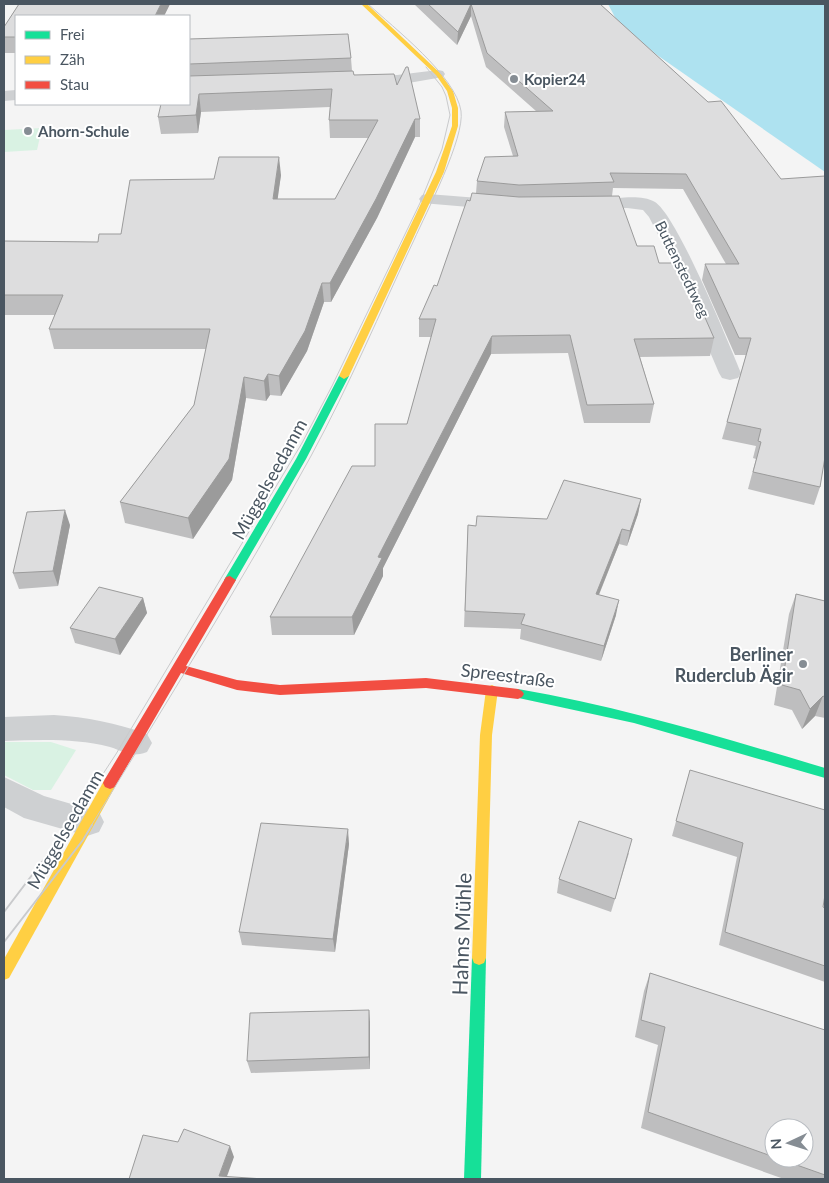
<svg xmlns="http://www.w3.org/2000/svg" width="829" height="1183" font-family="Lato,sans-serif">
<style>
.green{fill:#d9f2e3}
.water{fill:#aee2f0}
.lines{fill:none;stroke-linecap:round;stroke-linejoin:round}
.street{fill:#ced0d2;fill-rule:evenodd}
.fast{fill:#16e098;fill-rule:evenodd}
.slow{fill:#ffcf43;fill-rule:evenodd}
.jam{fill:#f24e42;fill-rule:evenodd}
.tram-far1{stroke:#c9cacc;stroke-width:1}
.tram{stroke:#c9cacc;stroke-width:2}
.wall{fill:#bebebf;fill-rule:evenodd}
.shaded-wall{fill:#9b9b9b}
.building{fill:#ddddde;stroke:#9b9b9b}
.poi-dot{fill:#868d94;stroke:#fff;stroke-width:2}
.labels{text-anchor:middle;dominant-baseline:central;stroke-width:4;stroke-linejoin:round;paint-order:stroke}
.far-poi-label{font-size:15px;font-weight:bold;fill:#4a5661;stroke:#fff;text-anchor:start}
.far-street-label{font-size:15px;fill:#4a5661;stroke:#fff}
.street-label{font-size:18px;fill:#4a5661;stroke:#fff}
.poi-label{font-size:18px;font-weight:bold;fill:#4a5661;stroke:#fff;text-anchor:end}
.near-street-label{font-size:21px;fill:#4a5661;stroke:#fff}
</style>
<rect width="100%" height="100%" fill="#f4f4f4"/>
<g class="green">
<path d="M42,128L37,150L4,152V130Z"/>
<path d="M4,742H51L76,750L51,790H33L4,775Z"/>
</g>
<path class="water" d="M608,4H825V172L657,55L617,21Z"/>
<g class="lines">
<g class="street">
<path d="M438,70L443,71L445,74L443,77L397,85L357,86L352,84L349,81L352,78L357,76L397,75Z"/>
<path d="M16,90V100L4,101V91Z"/>
<path d="M428,194L504,200L510,201L513,205L510,209L504,210L422,203L419,199L422,195Z"/>
<path d="M618,198C629,197 645,196 655,202C678,217 728,342 741,373L738,378L730,380L722,378L719,373L669,256L649,217L643,210L627,208L584,211L578,210L575,206L578,202Z"/>
<path d="M54,715C87,717 116,723 147,734L152,743L147,752C130,758 126,752 110,747C75,738 39,740 4,741V717Z"/>
<path d="M4,777L44,796L99,812L104,822L99,832L87,836L24,818L4,807Z"/>
</g>
<g class="fast">
<path d="M344,373L349,376L306,459L234,583H226L224,580L296,459L339,376Z"/>
<path d="M518,689C623,707 724,738 825,768V778L634,723L514,697L512,694L514,691Z"/>
<path d="M479,951L484,953L486,958L481,1179H464L472,958L474,953Z"/>
</g>
<g class="slow">
<path d="M361,4H367L440,73L453,91L458,108V126L444,172L349,376L344,379L339,376L436,172L452,126V108L447,91L436,75Z"/>
<path d="M492,685L496,687L498,690L492,735L486,958L484,963L479,965L474,963L472,958L480,735L486,690L488,687Z"/>
<path d="M110,777L115,779L117,783L115,787L9,978L4,980V959L105,779Z"/>
</g>
<path class="jam" d="M230,576L236,580L186,666L237,680L280,685L426,678L518,689L522,691L524,694L522,697L518,699L426,688L280,695L237,690L181,673L115,787L110,789L105,787L103,783L105,779L226,577Z"/>
<g class="tram-far1">
<path d="M69,826L116,754L302,443L332,386L420,203L442,149L450,115L446,96L442,87L426,67"/>
<path d="M91,826C166,703 242,582 311,456C349,386 380,312 414,240C426,213 465,138 461,111C456,76 394,28 368,4"/>
</g>
<g class="tram">
<path d="M4,912L70,825"/>
<path d="M4,942L83,840L92,825"/>
</g>
</g>
<g class="wall">
<path d="M19,4H170L164,16H16V53H4V27Z"/>
<path d="M414,4H600L708,102L820,487L814,505L748,489L756,459L753,458L756,446L722,439L746,355H735L702,280L705,264H726L683,189L613,188L612,196L637,246L659,263L714,338L710,356L640,357L654,404L650,423H584L568,353L491,354L383,568V576L354,635H272L270,617L375,466L407,424L431,337H419V319L437,286L470,201L476,193L477,181L513,156L504,127L505,112L536,111L486,67L471,16L457,45Z"/>
<path d="M189,39L351,58L352,71L354,75L397,85L420,119V137H415L377,218L331,302H324L307,351L281,396L270,395L266,401L246,398L232,480L193,539L125,523L120,502L194,405L206,349H54L49,329L55,315H4V241L98,242L121,234L214,179L281,175L277,199H335L368,138H330L329,120L330,107L201,112L198,133L161,134L158,117L189,104Z"/>
<path d="M641,499L638,514L627,546L619,544L599,595L616,615L601,661L520,639L521,629L464,627L468,525L476,526L547,519Z"/>
<path d="M70,525L58,586L19,589L13,573Z"/>
<path d="M796,594L825,601V718L815,716L802,729L792,710L774,705L789,614Z"/>
<path d="M143,598L147,613L120,655L75,643L70,628Z"/>
<path d="M690,770L823,907L825,908V982L719,945L737,857L672,836Z"/>
<path d="M349,844L335,952L242,945L239,932Z"/>
<path d="M629,853L611,912L557,893L559,879Z"/>
<path d="M650,973L825,1030V1179H784L641,1128L658,1045L635,1037L644,991ZM774,1128L804,1158H774Z"/>
<path d="M370,1022V1069L251,1073L247,1061Z"/>
</g>
<g class="shaded-wall">
<path d="M161,4H170L164,16H155Z"/>
<path d="M471,4V16L457,45L458,32Z"/>
<path d="M199,94L201,112L198,133L196,115Z"/>
<path d="M415,119V137L377,218L331,302L330,283Z"/>
<path d="M279,157L281,175L275,218L273,199Z"/>
<path d="M322,283L324,302L307,351L281,396L279,376Z"/>
<path d="M492,336L491,354L383,568V576L354,635L352,617L378,557Z"/>
<path d="M268,374L270,395L266,401L264,381Z"/>
<path d="M244,377L246,398L232,480L193,539L188,518Z"/>
<path d="M641,499L638,514L627,546L630,531Z"/>
<path d="M65,510L70,525L58,586L53,571Z"/>
<path d="M622,529L619,544L593,609L596,594Z"/>
<path d="M143,598L147,613L120,655L115,639Z"/>
<path d="M619,600L616,615L601,661L604,646Z"/>
<path d="M823,696L815,716L802,729L810,709Z"/>
<path d="M348,829L349,844L335,952L333,939Z"/>
<path d="M369,1010L370,1022V1069L369,1057Z"/>
<path d="M230,1146L234,1157L226,1179L219,1176Z"/>
</g>
<g class="building">
<path d="M19,4H161L155,16H16V37H4V27Z"/>
<path d="M428,4H471L458,32Z"/>
<path d="M471,4H600L708,102L721,101L781,179L825,176V457L820,487L753,472L761,442L758,441L761,429L727,422L751,338H739L705,264H739L686,174L610,173L614,182L519,185L477,181L485,157L518,156L505,112L553,111L487,53Z"/>
<path d="M348,34L351,58L189,64V39Z"/>
<path d="M406,67H408L420,119H415L376,199L330,283H322L305,331L279,376L268,374L264,381L244,377L229,459L188,518L120,502L194,405L210,329H49L63,295H4V241L98,242L99,234H121L130,180L214,179L219,157H279L273,199H335L378,120H329L332,89L199,94L196,115L158,117L161,104H189V76L353,71L354,75L394,74L397,85Z"/>
<path d="M472,193L519,197L619,196L637,246H654L659,263H681L714,338L634,339L654,404L587,405L570,335L492,336L378,557L382,558L352,617H270L352,466H375V424H407L436,319H419L434,285L437,286L467,200L470,201Z"/>
<path d="M564,480L641,499L630,531L622,529L596,594L619,600L604,646L521,624L525,614L465,611L468,525L476,526L477,516L547,519Z"/>
<path d="M65,510L53,571L13,573L27,512Z"/>
<path d="M99,587L143,598L115,639L70,628Z"/>
<path d="M796,594L825,601V697L823,696L810,709L800,690L782,685Z"/>
<path d="M690,770L825,810V895L823,907L825,908V966L725,932L743,843L676,821Z"/>
<path d="M579,821L632,839L615,899L559,879Z"/>
<path d="M261,823L348,829L333,939L239,932Z"/>
<path d="M650,973L825,1030V1175L777,1158H804V1128H774V1157L648,1112L665,1027L641,1020Z"/>
<path d="M369,1010V1057L247,1061L250,1013Z"/>
<path d="M184,1129L230,1146L219,1176L264,1179H129L143,1135L178,1142Z"/>
</g>
<g class="poi-dot">
<circle cx="514" cy="79" r="5"/>
<circle cx="28" cy="131" r="5"/>
<circle cx="803" cy="664" r="5"/>
</g>
<g class="labels">
<g class="far-poi-label">
<text x="524" y="79">Kopier24</text>
<text x="38" y="131">Ahorn-Schule</text>
</g>
<g class="far-street-label">
<text transform="translate(683 269) rotate(64)">Buttenstedtweg</text>
</g>
<g class="street-label">
<text transform="translate(269 479) rotate(-61)">Müggelseedamm</text>
<text transform="translate(508 675) rotate(7)">Spreestraße</text>
<text transform="translate(65 829) rotate(-60)">Müggelseedamm</text>
</g>
<g class="poi-label">
<text x="793" y="654">Berliner<tspan x="793" dy="21">Ruderclub Ägir</tspan></text>
</g>
<g class="near-street-label">
<text transform="translate(461 934) rotate(-88)">Hahns Mühle</text>
</g>
</g>
<rect width="829" height="1183" fill="none" stroke="#4a5661" stroke-width="10"/>
<rect x="15" y="15" width="175" height="90" fill="#ffffff" stroke="#b7bbc0"/>
<rect x="25" y="31" width="25" height="8" fill="#16e098" stroke="#b7bbc0"/>
<text x="60" y="40" font-size="15" fill="#4a5661">Frei</text>
<rect x="25" y="56" width="25" height="8" fill="#ffcf43" stroke="#b7bbc0"/>
<text x="60" y="65" font-size="15" fill="#4a5661">Zäh</text>
<rect x="25" y="81" width="25" height="8" fill="#f24e42" stroke="#b7bbc0"/>
<text x="60" y="90" font-size="15" fill="#4a5661">Stau</text>
<g transform="translate(789 1143) rotate(266)"><circle r="24" fill="#ffffff" stroke="#b7bbc0"/>
<path d="M0-4L9 19L0 12L-9 19Z" fill="#868d94"/>
<text y="-8" font-size="14" font-weight="bold" text-anchor="middle" fill="#4a5661">N</text>
</g>
</svg>
